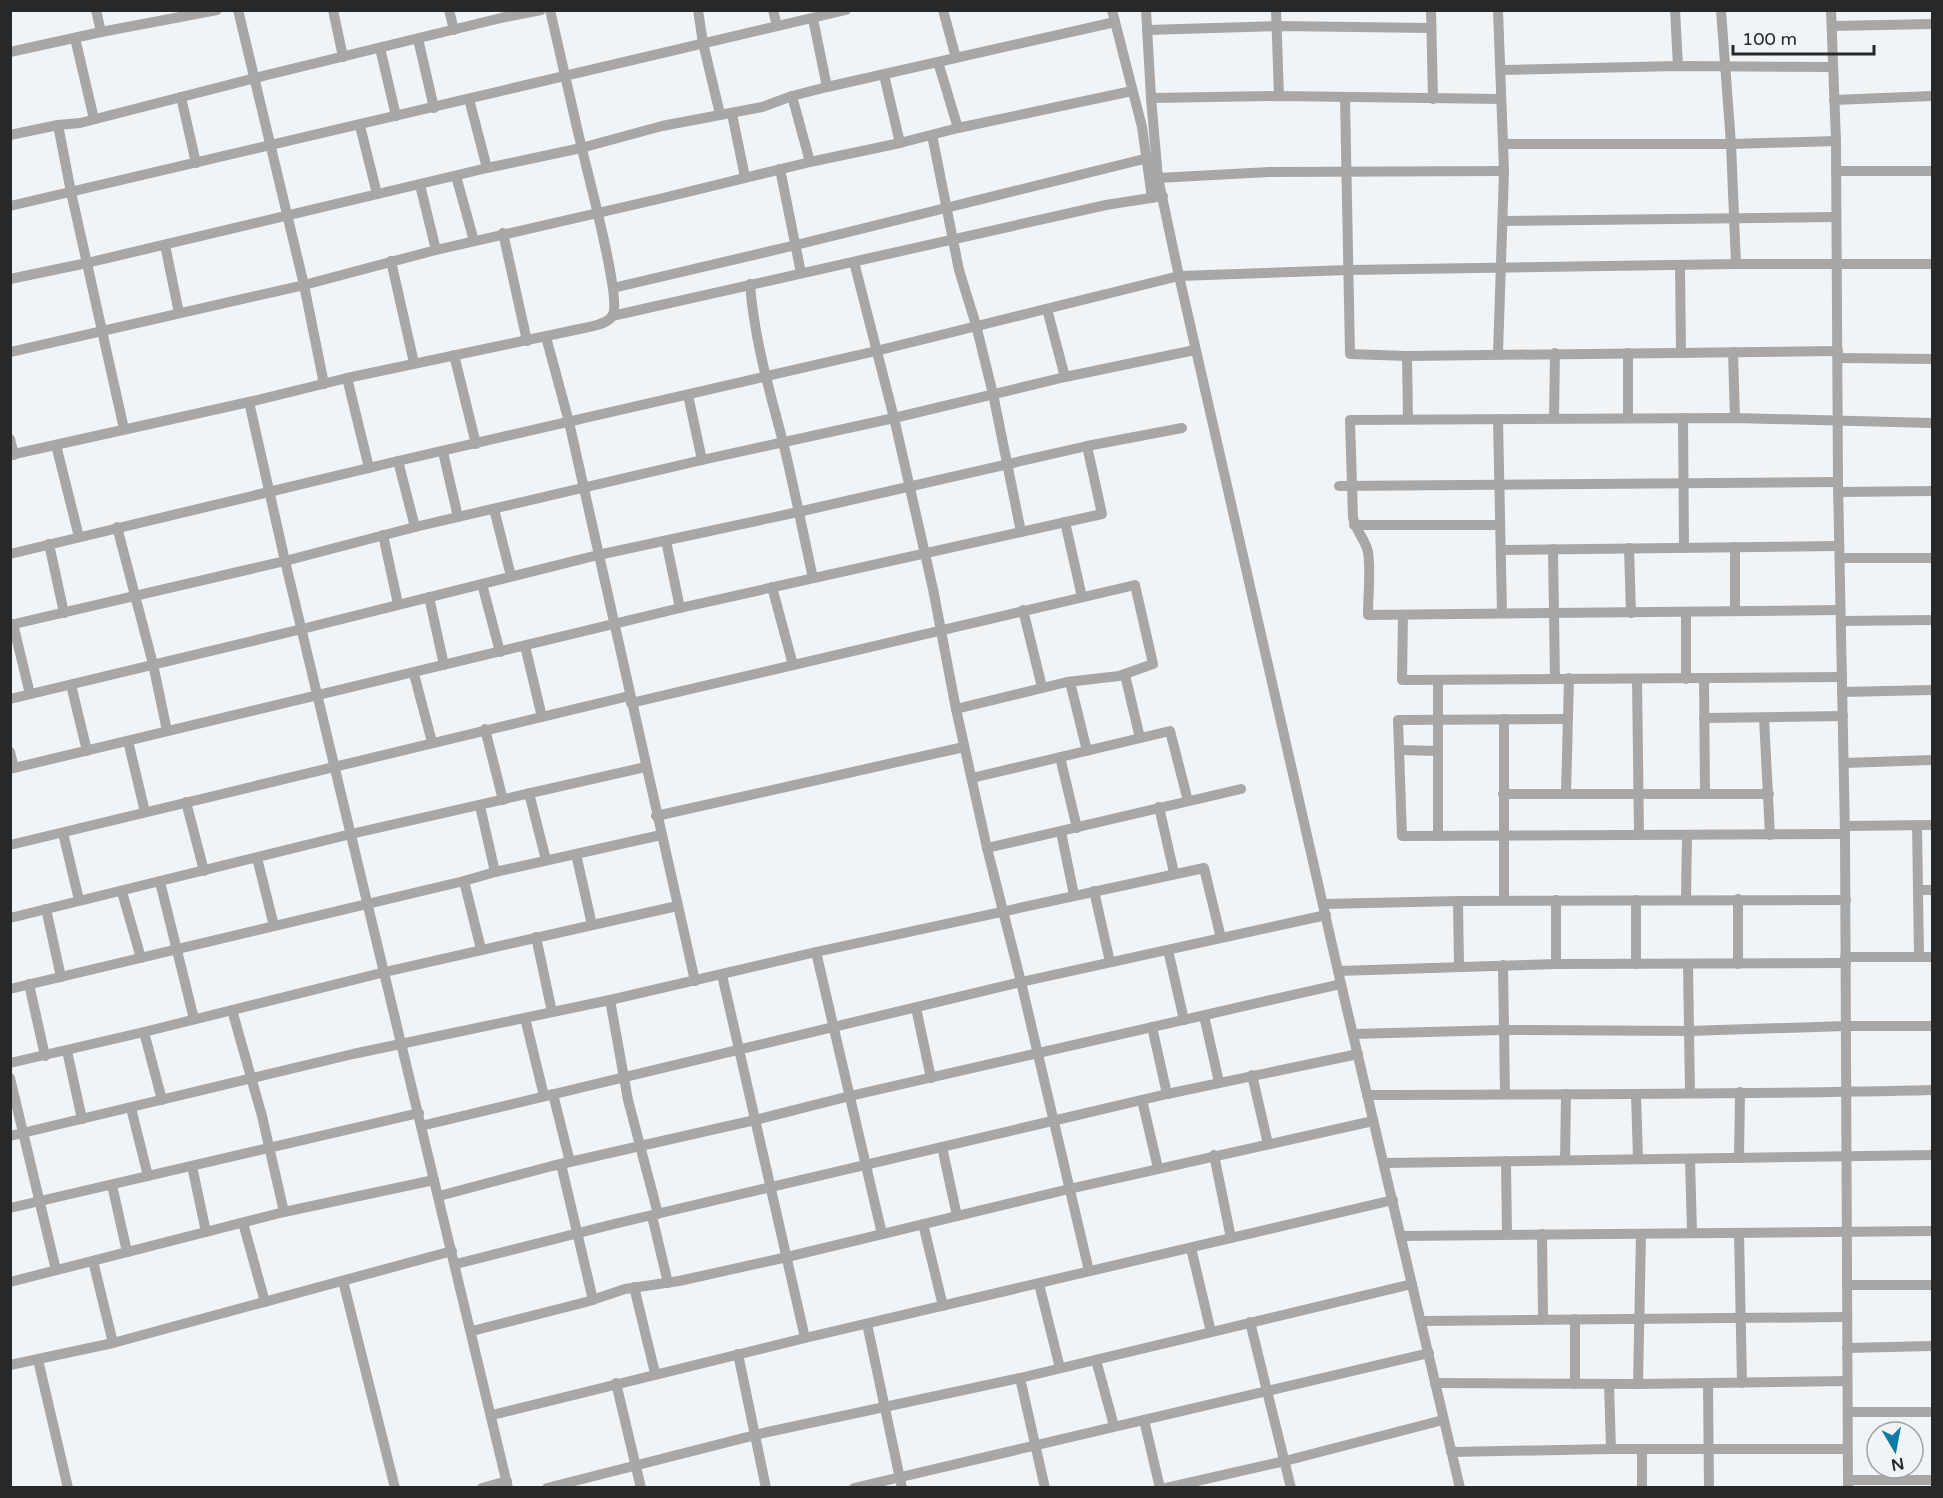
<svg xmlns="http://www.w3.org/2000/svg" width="1943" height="1498" font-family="'Varela Round',sans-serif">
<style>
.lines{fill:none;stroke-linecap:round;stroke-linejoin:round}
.minor{stroke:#a9a7a6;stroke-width:10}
</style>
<rect width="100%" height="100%" fill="#f1f4f7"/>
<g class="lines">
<g class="minor">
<path d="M96,10L101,32"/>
<path d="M238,10L304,285L324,384"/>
<path d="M333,10L343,57"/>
<path d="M449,10L454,30"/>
<path d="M698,10L703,43L720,114"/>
<path d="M773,10L777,26"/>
<path d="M943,10L956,58"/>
<path d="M1112,10L1142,127L1152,198"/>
<path d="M1146,10L1151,98L1158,178L1179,276L1341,984L1460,1488"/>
<path d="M1276,10L1279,96"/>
<path d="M1431,10L1433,99"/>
<path d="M1675,10L1678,66"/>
<path d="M1721,10L1731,144L1736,264"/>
<path d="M1831,10L1836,141L1838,482L1845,834L1848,1488"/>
<path d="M813,19L827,87"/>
<path d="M1832,26L1932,24"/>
<path d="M1147,30L1277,26L1431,28"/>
<path d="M75,38L94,119"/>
<path d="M418,39L434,108"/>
<path d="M380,48L396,116"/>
<path d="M10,52L101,32L217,10"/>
<path d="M938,62L958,128"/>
<path d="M1501,70L1678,66L1833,67"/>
<path d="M884,75L900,143"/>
<path d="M792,96L810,162"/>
<path d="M181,97L196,163"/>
<path d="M1151,98L1279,96L1501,99"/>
<path d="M1345,98L1350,354L1407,356L1838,351"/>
<path d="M469,99L487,168"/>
<path d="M1834,100L1932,96"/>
<path d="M732,114L745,177"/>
<path d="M58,125L71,192L124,429"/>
<path d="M360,126L377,194"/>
<path d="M10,135L58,125L80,123L255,78L501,18L541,10"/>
<path d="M932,135L959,270L976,325L993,394L1021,532"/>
<path d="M1503,144H1731L1836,141"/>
<path d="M780,169L801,273"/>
<path d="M1836,171H1932"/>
<path d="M456,176L474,241"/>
<path d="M1158,178L1269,172L1504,171"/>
<path d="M420,185L436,250"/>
<path d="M10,206L846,10"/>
<path d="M1504,221L1836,217"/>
<path d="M503,233L527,341"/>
<path d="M165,245L179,313"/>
<path d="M391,261L414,363"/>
<path d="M854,262L894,418L933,589L956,709L987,848L1021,982L1089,1271"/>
<path d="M1680,266L1681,353"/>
<path d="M10,279L87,263L487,168L581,148L662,126L762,107L792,96L827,87L1115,22"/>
<path d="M750,284C754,338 769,389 783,442C794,487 803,533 813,578"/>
<path d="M613,288L796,245L1148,158"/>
<path d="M1047,309L1065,377"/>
<path d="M612,316L1106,205L1163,196"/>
<path d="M546,337L569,422L695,981"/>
<path d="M10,352L304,285L436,250L663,198L810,162L900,143L958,128L1132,91"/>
<path d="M1733,352L1735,418"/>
<path d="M1628,353V418"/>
<path d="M1498,354L1504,171L1498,10"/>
<path d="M454,355L476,444"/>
<path d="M1407,356L1408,419"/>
<path d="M1838,358L1932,359"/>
<path d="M347,378L369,468"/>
<path d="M688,395L702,460"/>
<path d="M249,402L285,561L508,1488"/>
<path d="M1683,418L1684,548"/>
<path d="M1498,419L1502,613"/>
<path d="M1554,419L1555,353"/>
<path d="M10,439L14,455"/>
<path d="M56,445L79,537"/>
<path d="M443,452L458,517"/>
<path d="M10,455L249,402L347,378L589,327C597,325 609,323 613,315C621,296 588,175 582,149C571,103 561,57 550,10"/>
<path d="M398,461L415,527"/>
<path d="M1339,486L1838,482"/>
<path d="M1838,492L1932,491"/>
<path d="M494,509L511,576"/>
<path d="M1065,522L1082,597"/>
<path d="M1354,525H1500"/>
<path d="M117,527L153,664L167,731"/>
<path d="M383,535L398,604"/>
<path d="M666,541L680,608"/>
<path d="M49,544L64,613"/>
<path d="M1735,547V611"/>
<path d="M1629,548L1631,613"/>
<path d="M1553,549L1555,679"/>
<path d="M1501,550L1839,546"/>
<path d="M10,554L398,461L876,351L1179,276L1349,270L1736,264H1932"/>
<path d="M1840,558H1932"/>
<path d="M482,584L500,652"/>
<path d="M772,587L793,665"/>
<path d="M429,597L444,665"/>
<path d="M1023,610L1042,687"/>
<path d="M1840,610L1368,615C1368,595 1371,572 1368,552C1365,538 1355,531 1353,517L1350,420L1735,418L1932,423"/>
<path d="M1403,615L1402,680L1842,677"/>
<path d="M1841,621L1932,620"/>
<path d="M13,624L30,694"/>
<path d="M10,625L285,561L415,527L702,460L894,418L1065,377L1195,350"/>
<path d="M525,646L542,717"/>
<path d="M414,674L432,742"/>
<path d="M1125,675L1140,738"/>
<path d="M1637,679L1639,834"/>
<path d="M1686,679V613"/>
<path d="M1704,679L1705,793"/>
<path d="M1438,680V836"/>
<path d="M1070,682L1087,751"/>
<path d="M71,685L87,751"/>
<path d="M1842,692L1932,690"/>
<path d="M10,699L302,629L598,555L798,512L1087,446L1182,428"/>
<path d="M631,703L1135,585L1153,664L1119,676L1067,682L956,709"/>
<path d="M1704,718L1843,716"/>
<path d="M1764,718L1770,835"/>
<path d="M1504,719V900"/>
<path d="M1568,719L1398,720L1402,836L1845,834"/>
<path d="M485,729L503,800"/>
<path d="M128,741L145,812"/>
<path d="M1400,750L1437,751"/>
<path d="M10,752L14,768"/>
<path d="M1060,757L1077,828"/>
<path d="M1844,763L1932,760"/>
<path d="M10,769L680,608L1102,514L1087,446"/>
<path d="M972,778L1170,731L1188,801"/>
<path d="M529,793L546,860"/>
<path d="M1503,794H1769"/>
<path d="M1566,794L1569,678"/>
<path d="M186,802L204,871"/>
<path d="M480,806L495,872"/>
<path d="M1159,807L1174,873"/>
<path d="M656,816L964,747"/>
<path d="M1917,825L1919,957"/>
<path d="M1845,826L1932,825"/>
<path d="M1061,832L1074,895"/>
<path d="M63,833L79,900"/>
<path d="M10,845L629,696"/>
<path d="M987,848L1241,789"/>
<path d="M576,854L592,925"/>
<path d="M257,858L274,926"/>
<path d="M464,881L481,949"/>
<path d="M160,882L194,1019"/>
<path d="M1918,890H1932"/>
<path d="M1094,891L1110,962"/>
<path d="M122,892L141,958"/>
<path d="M1686,899L1687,835"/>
<path d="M1738,899V964"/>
<path d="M1458,901L1459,966"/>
<path d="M1323,904L1458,901L1846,900"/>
<path d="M46,909L61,977"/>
<path d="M10,918L351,834L645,767"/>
<path d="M536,937L552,1012"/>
<path d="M1168,950L1184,1020"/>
<path d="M816,952L882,1234"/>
<path d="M1845,957H1932"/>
<path d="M1556,964V900"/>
<path d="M1636,964V900"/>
<path d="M1688,964L1690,1093"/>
<path d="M1503,965L1505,1094"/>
<path d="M1338,971L1556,964L1846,963"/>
<path d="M722,975L805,1338"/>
<path d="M29,984L45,1056"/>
<path d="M10,989L464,881L495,872L661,835"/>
<path d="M610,1000L628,1100L658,1214"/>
<path d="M916,1008L931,1078"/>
<path d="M232,1010L262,1116L284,1212"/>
<path d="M1204,1016L1219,1082"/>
<path d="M525,1018L544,1096"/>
<path d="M1152,1027L1167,1094"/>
<path d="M144,1032L162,1100"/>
<path d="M1353,1034L1503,1030L1689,1031L1847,1026H1932"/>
<path d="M67,1051L82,1119"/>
<path d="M10,1063L144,1032L385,972L677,906"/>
<path d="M1252,1075L1268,1144"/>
<path d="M10,1078L56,1270"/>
<path d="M553,1094L570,1162"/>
<path d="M1367,1095C1555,1094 1744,1095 1932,1090"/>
<path d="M1636,1095L1638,1159"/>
<path d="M1142,1100L1158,1168"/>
<path d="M131,1108L148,1176"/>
<path d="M421,1126L1021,982L1326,915"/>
<path d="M10,1136L353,1054L610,1000L816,952L1204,868L1221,938"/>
<path d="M942,1147L957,1216"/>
<path d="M1214,1155L1231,1238"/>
<path d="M1739,1158L1740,1092"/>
<path d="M1690,1159L1692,1233"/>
<path d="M1565,1160L1566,1094"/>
<path d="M1506,1161L1507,1234"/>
<path d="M1384,1163L1932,1155"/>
<path d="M561,1164L593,1300"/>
<path d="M192,1166L206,1232"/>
<path d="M112,1185L127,1252"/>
<path d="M439,1196L552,1166L755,1120L850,1096L1341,984"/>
<path d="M10,1208L419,1113"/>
<path d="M652,1216L668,1283"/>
<path d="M243,1223L265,1302"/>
<path d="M923,1224L943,1306"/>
<path d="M1739,1233L1742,1383"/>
<path d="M1542,1234L1543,1319"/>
<path d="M1402,1236L1932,1231"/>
<path d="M1191,1248L1211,1332"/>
<path d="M93,1261L113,1343"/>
<path d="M456,1264L614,1224L1167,1094L1358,1054"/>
<path d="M343,1281L395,1488"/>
<path d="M10,1282L284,1212L434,1180"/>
<path d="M1039,1284L1060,1368"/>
<path d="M1847,1285H1932"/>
<path d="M634,1287L655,1373"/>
<path d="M1575,1319V1384"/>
<path d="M1422,1321L1846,1317"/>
<path d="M1250,1322L1291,1488"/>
<path d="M867,1324L902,1488"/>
<path d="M472,1331L586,1302L625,1289L679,1281L787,1257L1069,1189L1373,1121"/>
<path d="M1847,1348L1932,1346"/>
<path d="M738,1354L766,1488"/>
<path d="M38,1360L68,1488"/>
<path d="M1096,1360L1114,1426"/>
<path d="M10,1365L113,1343L452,1251"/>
<path d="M1020,1378L1045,1488"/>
<path d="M616,1383L641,1488"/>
<path d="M1435,1383L1638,1384L1847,1381"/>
<path d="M1708,1383L1709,1488"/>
<path d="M1609,1384L1611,1449"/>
<path d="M1638,1384L1641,1234"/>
<path d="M1848,1412H1932"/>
<path d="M492,1415L805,1338L1393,1200"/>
<path d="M1144,1420L1160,1488"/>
<path d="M1451,1452L1611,1449H1847"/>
<path d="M1848,1480H1932"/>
<path d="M482,1488L507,1481"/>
<path d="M547,1488L763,1433L1020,1378L1412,1284"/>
<path d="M854,1488L1429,1353"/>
<path d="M1166,1488L1285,1461L1443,1420"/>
<path d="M1642,1488V1449"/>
</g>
</g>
<rect width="1943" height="1498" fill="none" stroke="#262829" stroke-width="24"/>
<g transform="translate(1895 1450) rotate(170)"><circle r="28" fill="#f1f4f7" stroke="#a0a2a5" stroke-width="1.5"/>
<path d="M0-4.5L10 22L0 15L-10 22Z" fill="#0d7ca5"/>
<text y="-9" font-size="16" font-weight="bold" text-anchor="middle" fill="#262829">N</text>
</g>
<path d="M1733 45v9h141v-9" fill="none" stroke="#262829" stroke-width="3"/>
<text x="1742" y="45" font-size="18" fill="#262829" stroke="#f1f4f7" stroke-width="4.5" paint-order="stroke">100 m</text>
</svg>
